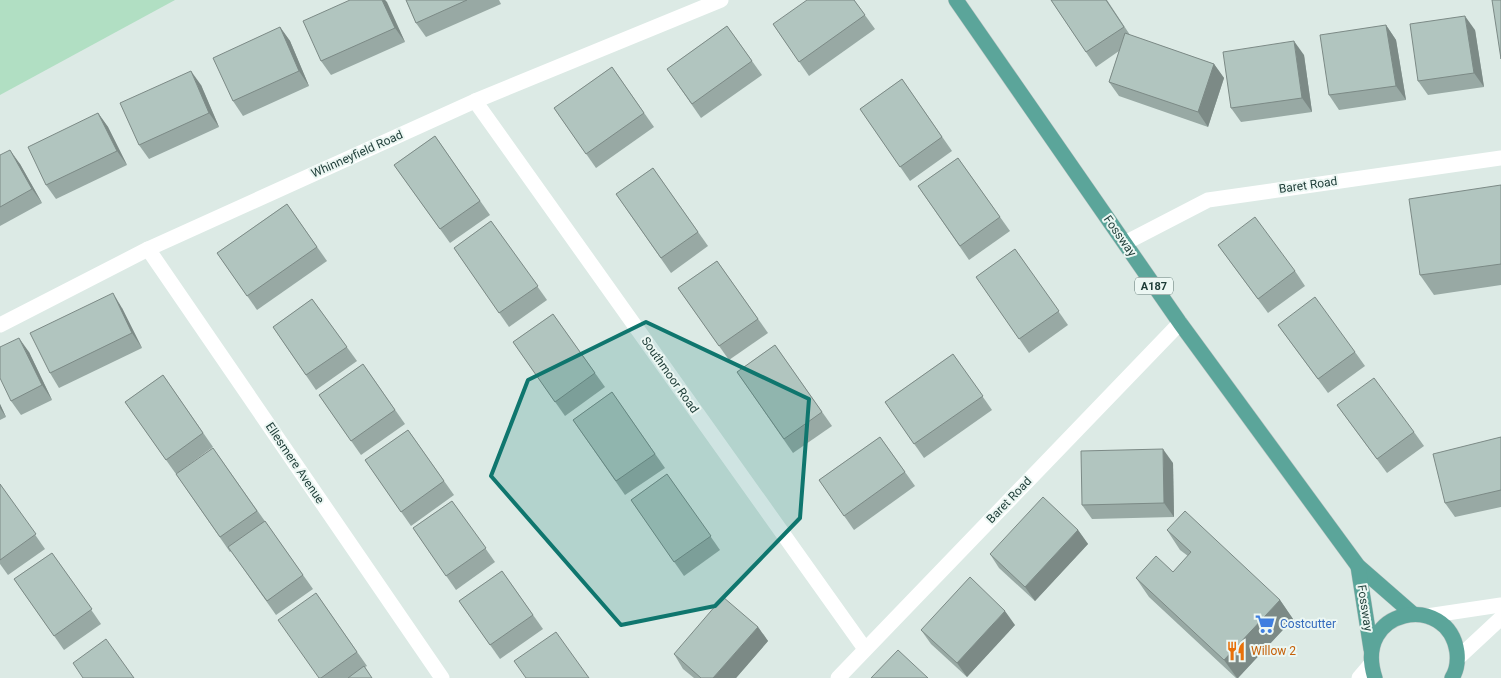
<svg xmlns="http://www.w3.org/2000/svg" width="1501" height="678" font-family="Roboto,sans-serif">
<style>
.green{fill:#b1dfc3}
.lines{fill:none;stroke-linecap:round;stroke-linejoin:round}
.major-casing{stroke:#bbc4c3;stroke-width:16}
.minor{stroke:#fff;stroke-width:15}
.major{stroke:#5ba59a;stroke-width:15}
.wall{fill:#98a9a4}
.shaded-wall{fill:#7c8a86}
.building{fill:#b1c5bf;stroke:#7c8a86}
.marked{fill:#0f766e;fill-opacity:0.2;stroke:#0f766e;stroke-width:4;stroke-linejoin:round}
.labels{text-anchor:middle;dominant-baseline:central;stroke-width:4;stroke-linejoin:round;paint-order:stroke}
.shield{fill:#ecf7f3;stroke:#5a736f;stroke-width:1}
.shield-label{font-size:11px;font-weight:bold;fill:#1c3b36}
.street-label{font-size:12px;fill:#1c3b36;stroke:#ecf7f3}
.shop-label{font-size:12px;fill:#366cbe;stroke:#ecf7f3;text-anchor:start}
.food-label{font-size:12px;fill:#c56008;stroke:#ecf7f3;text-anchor:start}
</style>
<rect width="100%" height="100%" fill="#dceae5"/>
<path class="green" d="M0,0H175L0,95Z"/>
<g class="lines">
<defs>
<g id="major">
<path d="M956,0L1180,323L1358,566L1413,614"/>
<path d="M1358,566L1371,649"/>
<path d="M1375,678C1352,608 1448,591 1457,652C1458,661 1457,670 1452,678"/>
</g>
</defs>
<use href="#major" class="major-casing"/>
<g class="minor">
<path d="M475,101L865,649"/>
<path d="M1125,243L1208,200L1501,158"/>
<path d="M148,249L442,678"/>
<path d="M0,325L148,249L475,101L721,0"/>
<path d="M1427,616L1501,605"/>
<path d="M1458,658L1501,618"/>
<path d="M838,678L1180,323"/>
<path d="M1359,678L1371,664"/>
</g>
<use href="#major" class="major"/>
</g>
<g class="wall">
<path d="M350,0H385L405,42L331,75L321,61Z"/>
<path d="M406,0H499L501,4L426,37L416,23Z"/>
<path d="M854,0L875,29L809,76L773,24Z"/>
<path d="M1051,0H1107L1130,35L1214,64L1224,78L1208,127L1119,96L1109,82L1119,51L1096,67Z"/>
<path d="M1386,25L1396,40L1406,100L1339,110L1329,95Z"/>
<path d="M727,26L762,75L701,118L667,69Z"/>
<path d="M280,27L290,41L309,86L243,116L233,101Z"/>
<path d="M1475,30L1484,87L1428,95L1418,81Z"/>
<path d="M1304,55L1312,112L1241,122L1231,108Z"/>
<path d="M612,67L654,127L596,168L554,108Z"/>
<path d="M902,79L952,151L910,181L860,109Z"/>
<path d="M201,85L219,127L149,159L139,145Z"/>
<path d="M98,113L108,127L127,165L56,199L46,185Z"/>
<path d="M435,136L490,215L450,243L394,165Z"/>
<path d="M0,155L20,164L42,203L0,226Z"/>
<path d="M958,158L1010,231L969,260L918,186Z"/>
<path d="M653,168L708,246L671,273L616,194Z"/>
<path d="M1501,185V285L1434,295L1420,275Z"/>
<path d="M287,204L327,261L257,310L217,253Z"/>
<path d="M491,221L547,300L509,327L454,248Z"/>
<path d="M1218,245L1295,271L1305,286L1268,313Z"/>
<path d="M1015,249L1068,325L1029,353L976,277Z"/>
<path d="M717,261L768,333L729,360L678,288Z"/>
<path d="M312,299L357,361L316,390L273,327Z"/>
<path d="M122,308L142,348L59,388L50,373Z"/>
<path d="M553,314L605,387L565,416L513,342Z"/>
<path d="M1278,325L1355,352L1365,366L1328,393Z"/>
<path d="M775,345L832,426L793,453L737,372Z"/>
<path d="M29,352L52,400L21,415L11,401Z"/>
<path d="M953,354L992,410L924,458L885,402Z"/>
<path d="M363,364L405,424L361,455L319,395Z"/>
<path d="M163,375L213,447L176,474L125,402Z"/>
<path d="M612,392L665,468L625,495L573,420Z"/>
<path d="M0,404L6,417L0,420Z"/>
<path d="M1337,405L1414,432L1424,446L1387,473Z"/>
<path d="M408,430L454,495L411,526L365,460Z"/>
<path d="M880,437L915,486L854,530L819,480Z"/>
<path d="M1501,437V507L1455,517L1445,503Z"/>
<path d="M213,448L313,589L276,615L231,551L230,552L176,474Z"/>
<path d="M1173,463L1174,517L1092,519L1082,505Z"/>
<path d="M667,474L720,550L684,576L631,500Z"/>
<path d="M0,484L45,549L8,575L0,564Z"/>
<path d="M452,501L495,562L456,590L413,528Z"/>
<path d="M1078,530L1088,544L1035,601L999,568L990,554Z"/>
<path d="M1167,530L1280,600L1293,619L1238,678H1236L1149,597L1136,578L1173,572L1188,556L1180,550Z"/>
<path d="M52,553L101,624L64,650L14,579Z"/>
<path d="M502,571L543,629L500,659L459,601Z"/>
<path d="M316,593L367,666L365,667L372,678H319Z"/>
<path d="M1015,625L967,677L931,644L921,630Z"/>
<path d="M758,627L768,641L736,678H694L683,669L674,654Z"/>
</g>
<g class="shaded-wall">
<path d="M382,0H385L387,2L405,42L395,28Z"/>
<path d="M1465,16L1475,30L1484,87L1474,73Z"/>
<path d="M1386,25L1396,40L1406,100L1396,86Z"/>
<path d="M280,27L290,41L309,86L299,71Z"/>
<path d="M1294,41L1304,55L1312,112L1302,98Z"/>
<path d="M1214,64L1224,78L1208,127L1198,112Z"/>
<path d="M191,71L201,85L219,127L209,113Z"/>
<path d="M98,113L108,127L127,165L117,151Z"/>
<path d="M10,150L20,164L42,203L32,189Z"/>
<path d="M113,293L122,308L142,348L132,333Z"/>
<path d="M19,338L29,352L52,400L42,385Z"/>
<path d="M0,404L6,417L0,408Z"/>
<path d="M1163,449L1173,463L1174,517L1164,503Z"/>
<path d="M1078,530L1088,544L1035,601L1025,587Z"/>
<path d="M1280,600L1293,619L1238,678H1237L1224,660Z"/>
<path d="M1005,611L1015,625L967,677L957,663Z"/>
<path d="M758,627L768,641L736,678H713Z"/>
</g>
<g class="building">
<path d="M350,0H382L395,28L321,61L303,21Z"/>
<path d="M406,0H467L416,23Z"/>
<path d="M807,0H854L865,15L799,62L773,24Z"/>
<path d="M1051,0H1106L1124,27L1086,52Z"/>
<path d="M1492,0H1501V59Z"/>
<path d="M1465,16L1474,73L1418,81L1410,24Z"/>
<path d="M1386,25L1396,86L1329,95L1320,35Z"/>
<path d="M727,26L752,61L692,104L667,69Z"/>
<path d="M280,27L299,71L233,101L213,58Z"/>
<path d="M1125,33L1214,64L1198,112L1109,82Z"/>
<path d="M1294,41L1302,98L1231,108L1223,52Z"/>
<path d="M612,67L644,113L586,154L554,108Z"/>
<path d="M191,71L209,113L139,145L120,103Z"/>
<path d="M902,79L942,137L900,167L860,109Z"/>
<path d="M98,113L117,151L46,185L28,147Z"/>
<path d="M435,136L480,201L440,229L394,165Z"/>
<path d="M10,150L32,189L0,207V155Z"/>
<path d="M958,158L1000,217L960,246L918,186Z"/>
<path d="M653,168L698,232L661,258L616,194Z"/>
<path d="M1501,185V264L1420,275L1409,199Z"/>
<path d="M287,204L317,247L247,296L217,253Z"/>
<path d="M1255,217L1295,271L1258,299L1218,245Z"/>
<path d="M491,221L538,286L499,313L454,248Z"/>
<path d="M1015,249L1059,311L1019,339L976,277Z"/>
<path d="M717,261L758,319L719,346L678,288Z"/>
<path d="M113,293L132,333L50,373L30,333Z"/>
<path d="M1315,297L1355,352L1318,379L1278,325Z"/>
<path d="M312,299L347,347L306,375L273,327Z"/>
<path d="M553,314L595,373L555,402L513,342Z"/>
<path d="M19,338L42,385L11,401L0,378V347Z"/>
<path d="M775,345L822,412L784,439L737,372Z"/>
<path d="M953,354L983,396L914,444L885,402Z"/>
<path d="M363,364L395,410L351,441L319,395Z"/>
<path d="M163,375L203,433L166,460L125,402Z"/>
<path d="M1374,378L1414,432L1377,459L1337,405Z"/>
<path d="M612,392L655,454L616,481L573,420Z"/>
<path d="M408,430L444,481L401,512L365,460Z"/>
<path d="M880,437L905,472L844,516L819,480Z"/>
<path d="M1501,437V490L1445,503L1433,454Z"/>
<path d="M213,448L257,511L220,537L176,474Z"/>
<path d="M1163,449L1164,503L1082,505L1081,451Z"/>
<path d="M667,474L711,536L674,562L631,500Z"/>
<path d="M0,484L36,534L0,560Z"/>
<path d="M1043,497L1078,530L1025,587L990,554Z"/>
<path d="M452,501L486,548L446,576L413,528Z"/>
<path d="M1185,511L1280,600L1224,660L1136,578L1156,556L1173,572L1191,552L1167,530Z"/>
<path d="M265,521L303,575L267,601L228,547Z"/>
<path d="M52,553L92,609L54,636L14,579Z"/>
<path d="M502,571L533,615L490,645L459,601Z"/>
<path d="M970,577L1005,611L957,663L921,630Z"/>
<path d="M316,593L357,652L321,678H319L278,620Z"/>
<path d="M723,597L758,627L713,678H701L674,654Z"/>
<path d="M556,632L589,678H526L514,661Z"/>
<path d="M106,639L134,678H83L73,663Z"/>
<path d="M898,650L928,678H871Z"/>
<path d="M364,666L372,678H348Z"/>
</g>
<path class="marked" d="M646,322L809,399L800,518L715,606L621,625L491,476L528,380Z"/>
<defs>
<symbol id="supermarket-bare" viewBox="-9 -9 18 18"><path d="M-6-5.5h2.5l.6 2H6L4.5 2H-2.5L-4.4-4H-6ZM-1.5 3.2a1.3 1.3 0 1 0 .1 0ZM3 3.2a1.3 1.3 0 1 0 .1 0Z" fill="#3f7fe0" stroke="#ecf7f3" stroke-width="2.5" paint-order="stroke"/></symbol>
<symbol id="restaurant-bare" viewBox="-9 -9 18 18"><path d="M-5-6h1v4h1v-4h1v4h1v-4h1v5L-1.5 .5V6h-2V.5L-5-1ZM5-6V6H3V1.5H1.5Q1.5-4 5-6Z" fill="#e8710a" stroke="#ecf7f3" stroke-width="2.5" paint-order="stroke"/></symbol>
</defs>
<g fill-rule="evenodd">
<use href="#supermarket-bare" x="1251" y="610" width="28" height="28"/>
<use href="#restaurant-bare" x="1222" y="637" width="28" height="28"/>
</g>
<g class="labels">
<rect class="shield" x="1135" y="277.5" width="38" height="17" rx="4"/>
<g class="shield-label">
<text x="1154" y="286">A187</text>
</g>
<g class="street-label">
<text transform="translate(357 154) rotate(-24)">Whinneyfield Road</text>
<text transform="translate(1308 185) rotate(-8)">Baret Road</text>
<text transform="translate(1120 236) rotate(55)">Fossway</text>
<text transform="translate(670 375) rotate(55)">Southmoor Road</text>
<text transform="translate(295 463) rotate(56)">Ellesmere Avenue</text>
<text transform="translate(1009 500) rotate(-46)">Baret Road</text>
<text transform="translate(1365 608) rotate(81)">Fossway</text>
</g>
<g class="shop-label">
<text x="1280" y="624">Costcutter</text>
</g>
<g class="food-label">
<text x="1251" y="651">Willow 2</text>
</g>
</g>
</svg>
